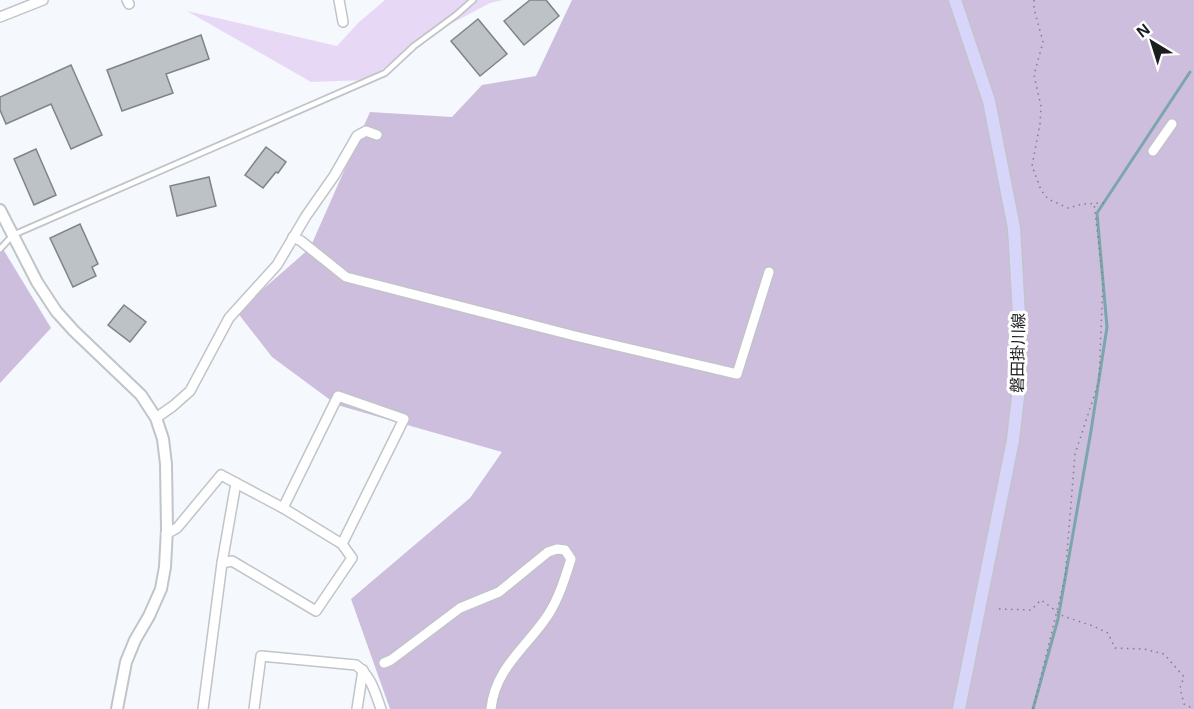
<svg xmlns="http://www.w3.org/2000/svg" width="1194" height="709" font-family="Arial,'Noto Sans JP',sans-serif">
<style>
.green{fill:#e7d9f6}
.forest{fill:#cebede}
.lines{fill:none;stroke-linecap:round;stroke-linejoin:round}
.stream{stroke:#7ca6ad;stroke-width:3}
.building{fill:#bcc2c5;stroke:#7f8487;stroke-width:1.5}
.service-casing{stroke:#c1c4c9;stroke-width:8}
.minor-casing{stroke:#c1c4c9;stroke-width:12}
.tertiary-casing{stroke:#c1c4c9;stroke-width:14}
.secondary-casing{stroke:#c1c4c9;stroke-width:15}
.path{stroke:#7f8184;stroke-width:1.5;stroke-dasharray:1.5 4.5;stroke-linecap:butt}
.service{stroke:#fff;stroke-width:4.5}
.minor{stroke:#fff;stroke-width:9}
.tertiary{stroke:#fff;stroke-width:10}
.secondary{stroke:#d7d5fa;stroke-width:12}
.labels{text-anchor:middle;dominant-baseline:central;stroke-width:6;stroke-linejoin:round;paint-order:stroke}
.street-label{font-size:16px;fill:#1b1c1e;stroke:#fff}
</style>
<rect width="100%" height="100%" fill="#f5f8fd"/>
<path class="green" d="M385,0H503L490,3L424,38L368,80L311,82L187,11L337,46L358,23Z"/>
<g class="forest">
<path d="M572,0H1194V709H390L351,599L470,498L502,452L337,405L272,357L237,312L310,248L370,112L452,117L482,85L536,76Z"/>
<path d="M3,249L51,328L0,383V250Z"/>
</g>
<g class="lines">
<path class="stream" d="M1033,709L1058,619L1091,431L1107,327L1097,213L1190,72"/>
</g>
<g class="building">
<path d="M530,0H546L559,16L524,45L504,21Z"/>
<path d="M478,19L507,54L480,76L451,41Z"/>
<path d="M201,35L209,59L166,74L173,93L122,111L107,70Z"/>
<path d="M71,65L102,135L71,149L51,104L6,124L0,110V97Z"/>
<path d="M266,147L286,162L278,173L276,172L263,188L245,175Z"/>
<path d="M36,149L56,195L34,205L14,159Z"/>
<path d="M209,177L216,206L177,216L170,186Z"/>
<path d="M80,224L98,264L92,267L96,276L73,287L50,238Z"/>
<path d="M124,305L146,322L130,342L108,325Z"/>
</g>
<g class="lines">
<defs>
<path id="service" d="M0,249L13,235L385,73L414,46L456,15L473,0"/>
<g id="minor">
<path d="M127,0L129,4"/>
<path d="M339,0L343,22"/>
<path d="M0,17L43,0"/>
<path d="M1153,151L1172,124"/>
<path d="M293,237L301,241L346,277L575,336L737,374L769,272"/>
<path d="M156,418L173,406L190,391L229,318L277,265L306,216L334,176L357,136L366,131L377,135"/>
<path d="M283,508L338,396L404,419L342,544"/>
<path d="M166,534L177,528L221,475L283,508L342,544L352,558L316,611L232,561L222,563"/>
<path d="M384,663L391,660L460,608L499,592L548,552L557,549L565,550L571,559C565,578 559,598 548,615C527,647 495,668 491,709"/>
<path d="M203,709L222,563L236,483"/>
<path d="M254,709L261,656L356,665C371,676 375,692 381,709"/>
<path d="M357,709L363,670"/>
</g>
<path id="tertiary" d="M0,210L37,282L56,311L74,331L141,395L156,418L163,439L166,464L167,529L165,567L161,589L149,616L135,640L126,662L117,709"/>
<path id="secondary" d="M955,0L989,101L1014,228L1019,315L1020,379L1013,440L959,709"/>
</defs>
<use href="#service" class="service-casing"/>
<use href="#minor" class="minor-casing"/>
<use href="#tertiary" class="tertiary-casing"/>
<use href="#secondary" class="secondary-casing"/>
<g class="path">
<path d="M1034,0V9L1043,42L1034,75L1041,106L1040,124L1032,166L1041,190L1048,199L1068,208L1083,204L1104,203"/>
<path d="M999,609L1031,610L1041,600L1063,616L1093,626L1108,633L1115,648L1144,649L1164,654L1184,677L1180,688L1184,704L1194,709"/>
<path d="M1033,709L1065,578L1075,454L1099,381L1103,281L1094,203"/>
</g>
<use href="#service" class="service"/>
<use href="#minor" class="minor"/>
<use href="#tertiary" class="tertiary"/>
<use href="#secondary" class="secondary"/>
</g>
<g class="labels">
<g class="street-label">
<text transform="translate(1018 353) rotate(-89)">磐田掛川線</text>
</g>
</g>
<g transform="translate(1152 42) rotate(322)" stroke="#ffffff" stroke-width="4.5" paint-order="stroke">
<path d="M0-4.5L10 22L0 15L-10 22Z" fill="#1b1c1e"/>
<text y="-9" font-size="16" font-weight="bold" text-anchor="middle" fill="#1b1c1e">N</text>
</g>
</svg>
